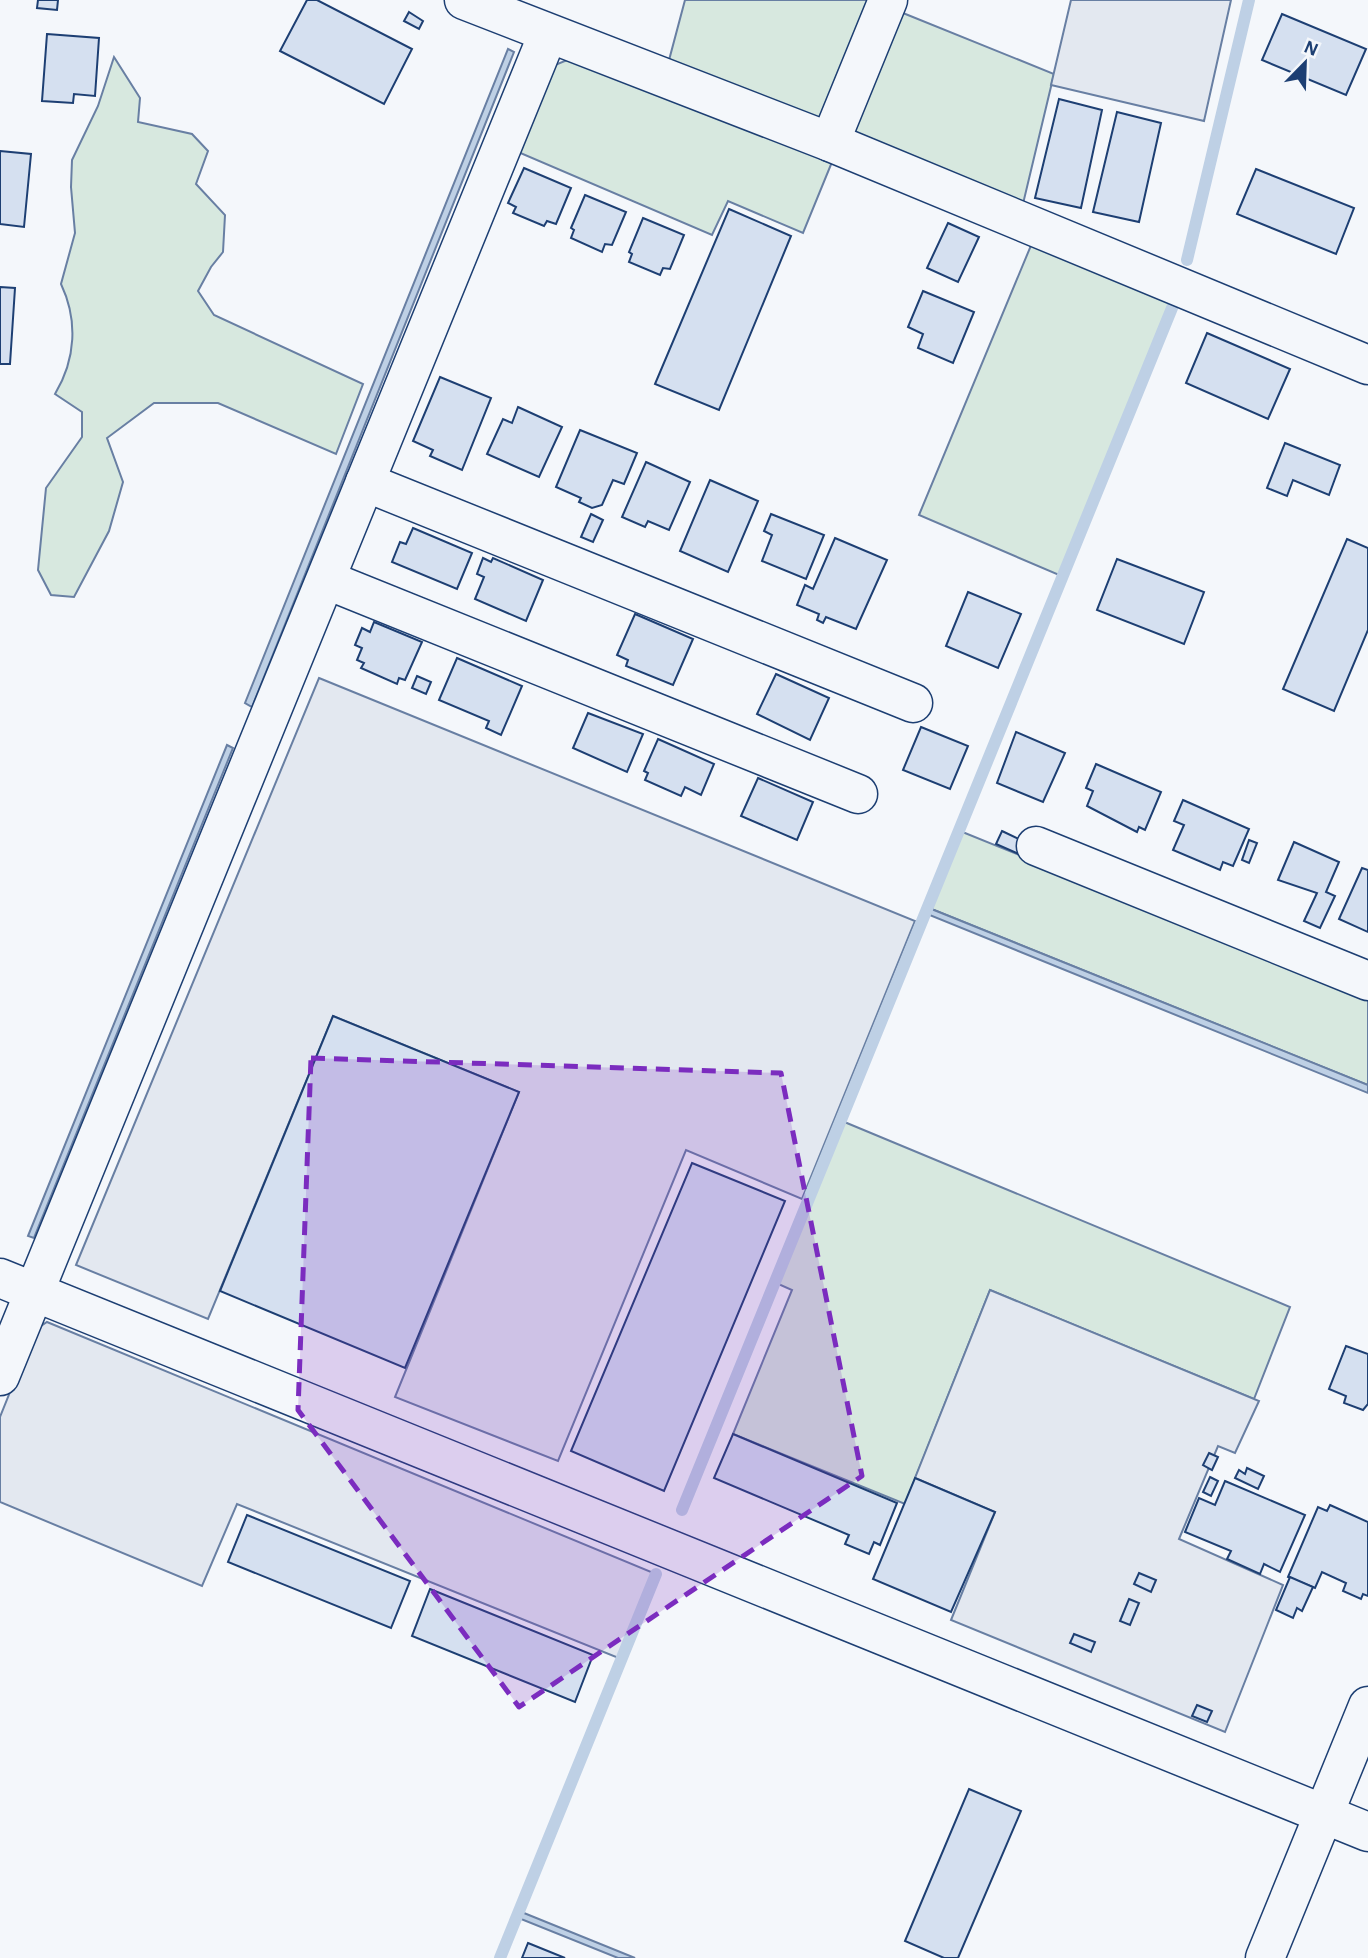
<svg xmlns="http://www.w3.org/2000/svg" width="1368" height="1958" font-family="'Alegreya Sans',sans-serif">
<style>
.green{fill:#d7e8df;stroke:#687fa3;stroke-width:2}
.parking{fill:#e3e8f0;stroke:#687fa3;stroke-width:2}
.water{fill:#bed0e5;stroke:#687fa3;stroke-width:2}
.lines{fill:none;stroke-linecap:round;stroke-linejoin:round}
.stream{stroke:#bed0e5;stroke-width:12}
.building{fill:#d5e0f0;stroke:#1d3f73;stroke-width:2}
.minor-casing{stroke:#1d3f73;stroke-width:41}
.minor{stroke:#f4f7fb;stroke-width:38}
.marked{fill:#7b2cbf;fill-opacity:0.2;stroke:#7b2cbf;stroke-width:5;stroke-dasharray:14 9;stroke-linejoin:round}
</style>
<rect width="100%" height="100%" fill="#f4f7fb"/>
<g class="green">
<path d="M685,0H874L826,114L812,122L668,64Z"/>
<path d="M898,11L1054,74L1022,208L858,142L853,126Z"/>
<path d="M114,57L140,98L138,122L192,134L208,151L196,184L225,215L223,252L211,267L198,291L214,315L363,384L336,454L218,403H154L107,438L123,482L109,531L74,597L51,595L38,570L46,488L82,437V412L55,394C76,359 78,320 61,284L75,233L71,187L72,160L98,106Z"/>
<path d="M572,58L832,162L803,233L728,201L712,235L518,152L555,65Z"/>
<path d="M1032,243L1172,297L1059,575L919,515Z"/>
<path d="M960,831L1368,996V1085L929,908Z"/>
<path d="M842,1121L1290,1307L1254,1399L990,1290L905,1504L733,1434L792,1290L776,1283Z"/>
</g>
<g class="parking">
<path d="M1071,0H1231L1204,121L1051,85Z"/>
<path d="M319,678L915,921L802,1199L686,1150L558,1461L395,1397L519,1092L333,1016L208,1319L76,1265Z"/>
<path d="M990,1290L1259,1401L1235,1453L1218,1446L1179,1539L1283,1585L1225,1732L951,1620L995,1512L915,1478Z"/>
<path d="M47,1322L656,1574L621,1659L237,1504L202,1586L0,1502V1417L35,1330Z"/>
</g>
<g class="water">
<path d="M508,49L514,52L252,707L245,703Z"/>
<path d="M227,745L233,748L34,1238L28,1236Z"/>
<path d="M929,908L1368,1085V1093L927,914Z"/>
<path d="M519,1911L635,1958H618L516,1917Z"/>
</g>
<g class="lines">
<g class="stream">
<path d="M1187,260L1249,0"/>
<path d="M682,1510L1172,308"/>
<path d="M500,1958L656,1574"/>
</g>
</g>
<g class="building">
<path d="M38,0H58L57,10L37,8Z"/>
<path d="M307,0H317L412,49L384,104L280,51Z"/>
<path d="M409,12L423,21L419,29L404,21Z"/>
<path d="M1282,14L1366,49L1346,95L1262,60Z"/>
<path d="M47,34L99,38L95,96L74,94L73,103L42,101Z"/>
<path d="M1059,99L1102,110L1081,208L1035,198Z"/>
<path d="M1117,112L1161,123L1139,222L1093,212Z"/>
<path d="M0,151L31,154L24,227L0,224Z"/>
<path d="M524,168L571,188L556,224L547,221L544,226L513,213L516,207L508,203Z"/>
<path d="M1256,169L1354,208L1336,254L1237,214Z"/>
<path d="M585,195L626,212L612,245L605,244L602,252L571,238L574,230L571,228Z"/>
<path d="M729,209L791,236L719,410L655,384Z"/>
<path d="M643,218L684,235L670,269L663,268L660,275L629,262L632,254L629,252Z"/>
<path d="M948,223L979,237L958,282L927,268Z"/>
<path d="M0,287L15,288L10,364H0Z"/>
<path d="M923,291L974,312L953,363L918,348L923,334L908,327Z"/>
<path d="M1207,333L1290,369L1268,419L1186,383Z"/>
<path d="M440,377L491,398L462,470L430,456L433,450L413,441Z"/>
<path d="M518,407L562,427L539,477L487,454L503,419L512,423Z"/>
<path d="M580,430L637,453L624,484L613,480L602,505L592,508L579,502L581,498L556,487Z"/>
<path d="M1285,443L1340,465L1329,495L1293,480L1287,496L1267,488Z"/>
<path d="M646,462L690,482L669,530L648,521L645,527L622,517Z"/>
<path d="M710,480L758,501L728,572L680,551Z"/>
<path d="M591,514L603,520L593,542L581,537Z"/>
<path d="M771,514L824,535L806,579L762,561L772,535L764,531Z"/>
<path d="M413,528L472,553L457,589L392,562L400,542L406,544Z"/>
<path d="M835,538L887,560L856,629L826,617L823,623L817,620L819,614L797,605L805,585L813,589Z"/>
<path d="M1347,539L1368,548V630L1334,711L1283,689Z"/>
<path d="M483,558L491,562L493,558L543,580L526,621L475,599L484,577L477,574Z"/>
<path d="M1117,559L1204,592L1184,644L1097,610Z"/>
<path d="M968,592L1021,614L998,668L946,646Z"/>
<path d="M635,614L693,639L673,685L626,666L628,660L617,655Z"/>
<path d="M374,622L422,642L405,680L399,678L397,684L361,668L364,663L357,660L362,648L355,645L362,628L370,632Z"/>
<path d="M457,658L522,686L501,735L486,728L489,721L439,700Z"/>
<path d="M776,674L829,698L810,740L757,714Z"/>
<path d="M417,676L431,682L426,694L412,688Z"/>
<path d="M588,713L643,734L627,772L573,748Z"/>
<path d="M921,727L968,746L950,789L903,770Z"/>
<path d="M1016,732L1065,753L1043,802L997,783Z"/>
<path d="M658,739L714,764L701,795L685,787L681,796L645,780L648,773L644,771Z"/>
<path d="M1096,764L1161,792L1145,830L1139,827L1137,832L1087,806L1093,791L1086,788Z"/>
<path d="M758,778L813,802L797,840L741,816Z"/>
<path d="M1183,800L1249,829L1233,866L1223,862L1220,870L1173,850L1184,825L1174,821Z"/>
<path d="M1002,831L1027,843L1021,855L996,844Z"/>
<path d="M1249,840L1257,843L1249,863L1242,860Z"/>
<path d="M1294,842L1339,862L1326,892L1335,896L1320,928L1304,921L1317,893L1278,880Z"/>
<path d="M1362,868L1368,870V932L1339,919Z"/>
<path d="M333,1016L519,1092L405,1368L220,1291Z"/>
<path d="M692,1163L785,1201L664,1491L571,1451Z"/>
<path d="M1346,1346L1368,1354V1404L1363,1410L1344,1403L1346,1396L1329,1389Z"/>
<path d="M733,1434L897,1503L880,1545L874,1542L869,1554L845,1544L849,1535L714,1478Z"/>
<path d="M1209,1453L1218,1457L1212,1470L1203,1465Z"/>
<path d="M1247,1468L1264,1476L1258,1489L1235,1478L1239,1470L1245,1474Z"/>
<path d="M1210,1477L1218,1481L1211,1496L1203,1492Z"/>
<path d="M915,1478L995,1512L951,1612L873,1579Z"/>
<path d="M1225,1481L1305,1515L1280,1572L1264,1564L1260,1574L1227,1559L1231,1551L1185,1532L1199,1498L1215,1505Z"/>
<path d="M1330,1505L1368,1522V1596L1363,1594L1361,1599L1343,1591L1346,1583L1322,1572L1315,1588L1288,1577L1318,1507L1327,1511Z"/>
<path d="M247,1515L410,1581L391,1628L228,1562Z"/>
<path d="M1139,1573L1156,1580L1151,1592L1134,1584Z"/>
<path d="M1290,1577L1313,1587L1302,1611L1297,1608L1293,1618L1276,1610Z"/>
<path d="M430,1589L593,1655L575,1702L412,1636Z"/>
<path d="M1129,1599L1139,1603L1130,1625L1120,1621Z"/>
<path d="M1074,1634L1095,1642L1091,1652L1070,1643Z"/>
<path d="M1197,1705L1212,1711L1207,1722L1192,1716Z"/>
<path d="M969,1789L1021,1811L958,1958H944L905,1941Z"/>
<path d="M528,1943L565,1958H522Z"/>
</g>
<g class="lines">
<defs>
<g id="minor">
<path d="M464,0L830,142L1368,365"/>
<path d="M830,142L888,0"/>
<path d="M365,482L913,703"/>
<path d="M327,580L858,794"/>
<path d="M1036,846L1368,981"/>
<path d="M0,1278L1368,1832"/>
<path d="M0,1376L548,34"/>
<path d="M1265,1958L1368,1706"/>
</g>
</defs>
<use href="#minor" class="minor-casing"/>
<use href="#minor" class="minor"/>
</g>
<path class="marked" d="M311,1058L781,1073L862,1476L519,1707L298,1410Z"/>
<g transform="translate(1305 63) rotate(23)" stroke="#f4f7fb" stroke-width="5" paint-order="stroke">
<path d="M0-5L12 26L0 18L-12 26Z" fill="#1d3f73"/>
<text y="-10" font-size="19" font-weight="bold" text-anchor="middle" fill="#1d3f73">N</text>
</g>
</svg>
